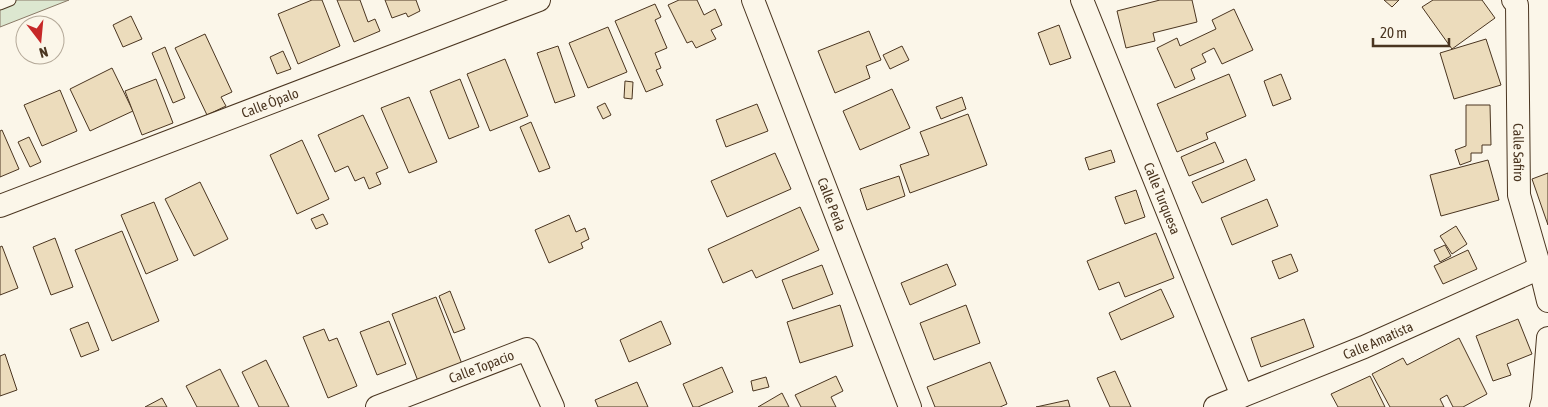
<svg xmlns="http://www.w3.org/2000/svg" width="1548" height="407" font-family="'Asap Condensed',sans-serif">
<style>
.green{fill:#dce7d0;stroke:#887966}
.building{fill:#ecdcbc;stroke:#4a3520}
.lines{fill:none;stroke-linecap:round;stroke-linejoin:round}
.service-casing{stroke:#4a3520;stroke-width:13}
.minor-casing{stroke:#4a3520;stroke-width:24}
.service{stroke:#fbf6e9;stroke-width:11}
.minor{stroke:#fbf6e9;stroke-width:22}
.labels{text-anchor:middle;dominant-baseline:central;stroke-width:4;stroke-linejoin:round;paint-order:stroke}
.street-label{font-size:14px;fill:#4a3520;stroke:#fbf6e9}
</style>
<rect width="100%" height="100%" fill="#fbf6e9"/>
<path class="green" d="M0,0H69L0,27Z"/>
<g class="building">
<path d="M312,0H322L340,46L298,64L278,14Z"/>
<path d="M337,0H360L368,22L375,19L380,31L354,42Z"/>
<path d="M385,0H416L420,11L408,17L406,13L392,18Z"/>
<path d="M679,0H697L704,15L715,9L722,25L711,30L716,39L696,48L692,41L687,43L668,5Z"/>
<path d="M1160,0H1192L1197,22L1153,33L1155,41L1126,48L1117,11Z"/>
<path d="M1384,0H1399L1392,7Z"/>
<path d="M1433,0H1482L1495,18L1452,49L1422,7Z"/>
<path d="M655,4L661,17L655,20L667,48L655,53L661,68L656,70L663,85L646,92L615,21Z"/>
<path d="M1234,9L1253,50L1222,64L1214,48L1202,54L1206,62L1191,69L1195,79L1175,88L1157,48L1177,38L1180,46L1216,29L1212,20Z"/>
<path d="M131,16L142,39L123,47L113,25Z"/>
<path d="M1059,25L1071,58L1050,65L1038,33Z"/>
<path d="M608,27L627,72L588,88L569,43Z"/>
<path d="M869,31L881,60L866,66L870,78L835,93L818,51Z"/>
<path d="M205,34L232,92L221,97L226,106L207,115L175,48Z"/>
<path d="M1486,39L1501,85L1454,99L1440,53Z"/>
<path d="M558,46L575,96L555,103L537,53Z"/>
<path d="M902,46L909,60L890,69L883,55Z"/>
<path d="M165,47L185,98L173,103L152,53Z"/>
<path d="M283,51L291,69L277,74L270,57Z"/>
<path d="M505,59L528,116L490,131L467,74Z"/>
<path d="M112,68L133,111L90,131L70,89Z"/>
<path d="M1229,74L1246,116L1206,133L1208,139L1177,152L1157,104Z"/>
<path d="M1281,74L1291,99L1273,106L1264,81Z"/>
<path d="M156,79L173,123L142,135L125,91Z"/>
<path d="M460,79L479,127L449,139L430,91Z"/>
<path d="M625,81L633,82L632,99L624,98Z"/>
<path d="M892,89L910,128L860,150L843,111Z"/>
<path d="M60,90L77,131L42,146L24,105Z"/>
<path d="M409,97L437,162L409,173L381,108Z"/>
<path d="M962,97L966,109L941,119L936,107Z"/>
<path d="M605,103L611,115L603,119L597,107Z"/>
<path d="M757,104L768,131L726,147L716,120Z"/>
<path d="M1466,105H1490L1491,145H1482V153H1471V161L1460,165L1455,150L1466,146Z"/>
<path d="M968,114L987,165L910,193L900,165L929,155L920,132Z"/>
<path d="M363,115L388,168L376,173L381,184L369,189L364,177L355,181L348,166L335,172L318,135Z"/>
<path d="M531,122L550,168L539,172L520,127Z"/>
<path d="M2,130L19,169L0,177V131Z"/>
<path d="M29,137L41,162L30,167L18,142Z"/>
<path d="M302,140L329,199L297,214L270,155Z"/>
<path d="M1215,142L1224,162L1189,176L1181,157Z"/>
<path d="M1111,150L1115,162L1089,170L1085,158Z"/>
<path d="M775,153L791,189L727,217L711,181Z"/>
<path d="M1246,159L1255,180L1202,203L1192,182Z"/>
<path d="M1488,160L1499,200L1441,216L1430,175Z"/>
<path d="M1548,173V225L1532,179Z"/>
<path d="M899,176L905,196L867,210L860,189Z"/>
<path d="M200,182L228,239L194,256L165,199Z"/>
<path d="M1136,190L1145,217L1125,224L1115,197Z"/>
<path d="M1267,199L1278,226L1232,245L1221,218Z"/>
<path d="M154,202L178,260L146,274L121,215Z"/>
<path d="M800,207L819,250L756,278L752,270L723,283L708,249Z"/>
<path d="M323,214L328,224L316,229L311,219Z"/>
<path d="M569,215L576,232L585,228L589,239L581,243L583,248L549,263L535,230Z"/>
<path d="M1456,226L1467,244L1452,254L1440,236Z"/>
<path d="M122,231L159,321L112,341L75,250Z"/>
<path d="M1156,233L1174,278L1125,297L1119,282L1099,290L1087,261Z"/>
<path d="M55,238L73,287L51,295L33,247Z"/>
<path d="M1445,245L1451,256L1440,262L1434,250Z"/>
<path d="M2,246L18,288L0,295V247Z"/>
<path d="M1468,250L1477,269L1443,284L1434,266Z"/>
<path d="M1291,254L1298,271L1279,279L1272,261Z"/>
<path d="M947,264L956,285L910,305L901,283Z"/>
<path d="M822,265L833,294L793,309L782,280Z"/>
<path d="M1161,289L1174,317L1121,340L1109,313Z"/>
<path d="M450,291L465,329L454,333L439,296Z"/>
<path d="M436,297L462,364L418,381L392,314Z"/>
<path d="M840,305L853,346L800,363L787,322Z"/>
<path d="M966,305L980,343L934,360L920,323Z"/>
<path d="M1304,319L1314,347L1261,367L1251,338Z"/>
<path d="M1518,319L1532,354L1507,364L1511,375L1493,381L1476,336Z"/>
<path d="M389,321L406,364L377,375L360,332Z"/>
<path d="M661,321L671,344L629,362L620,340Z"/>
<path d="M88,322L99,350L81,357L70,329Z"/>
<path d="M324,329L329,341L337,338L357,386L328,398L303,337Z"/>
<path d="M1459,338L1487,394L1463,407H1453L1447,395L1440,399L1444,407H1390L1372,374L1403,358L1407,365Z"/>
<path d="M5,354L17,390L0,396V356Z"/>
<path d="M266,360L289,407H259L242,372Z"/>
<path d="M990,362L1007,404L1000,407H935L927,387Z"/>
<path d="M722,367L733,392L698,407H693L683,384Z"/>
<path d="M220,369L239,407H197L186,386Z"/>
<path d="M1115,371L1131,407H1110L1097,378Z"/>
<path d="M836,376L843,391L831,397L836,407H801L795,395Z"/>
<path d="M1370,376L1385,407H1338L1331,394Z"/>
<path d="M766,377L769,387L753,391L751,381Z"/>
<path d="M637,382L648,407H598L595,400Z"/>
<path d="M782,393L789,407H758Z"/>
<path d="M162,398L167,407H145Z"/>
<path d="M1068,400L1070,407H1036Z"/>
</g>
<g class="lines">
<defs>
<path id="service" d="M0,4L10,0"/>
<g id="minor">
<path id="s1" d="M753,0L910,407"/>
<path id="s2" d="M1082,0L1242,396"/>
<path id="s3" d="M1513,0L1517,5L1519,195L1540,268L1548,301"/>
<path id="s4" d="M0,206L539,0"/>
<path id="s5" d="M377,407L527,349L553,407"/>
<path id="s6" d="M1215,407L1364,347L1540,268"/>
<path d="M1541,407L1543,400L1548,338"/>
</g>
</defs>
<use href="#service" class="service-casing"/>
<use href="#minor" class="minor-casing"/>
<use href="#service" class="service"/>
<use href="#minor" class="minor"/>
</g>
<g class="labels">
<g class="street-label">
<text stroke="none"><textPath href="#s4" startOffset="289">Calle Ópalo</textPath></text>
<text stroke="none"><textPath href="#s3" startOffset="154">Calle Safiro</textPath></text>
<text stroke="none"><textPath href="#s2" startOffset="214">Calle Turquesa</textPath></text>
<text stroke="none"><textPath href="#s1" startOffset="219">Calle Perla</textPath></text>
<text stroke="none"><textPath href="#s6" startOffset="176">Calle Amatista</textPath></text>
<text stroke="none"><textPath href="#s5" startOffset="112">Calle Topacio</textPath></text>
</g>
</g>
<g transform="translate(40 40) rotate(164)"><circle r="24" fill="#fbf6e9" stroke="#b4a999"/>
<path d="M0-4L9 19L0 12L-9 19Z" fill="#c62828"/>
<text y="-8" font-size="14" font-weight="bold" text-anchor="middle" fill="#4a3520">N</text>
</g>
<path d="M1373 38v8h76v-8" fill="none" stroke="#4a3520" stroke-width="2.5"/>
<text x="1380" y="38" font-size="15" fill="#4a3520" stroke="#fbf6e9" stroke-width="4" paint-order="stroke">20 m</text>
</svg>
